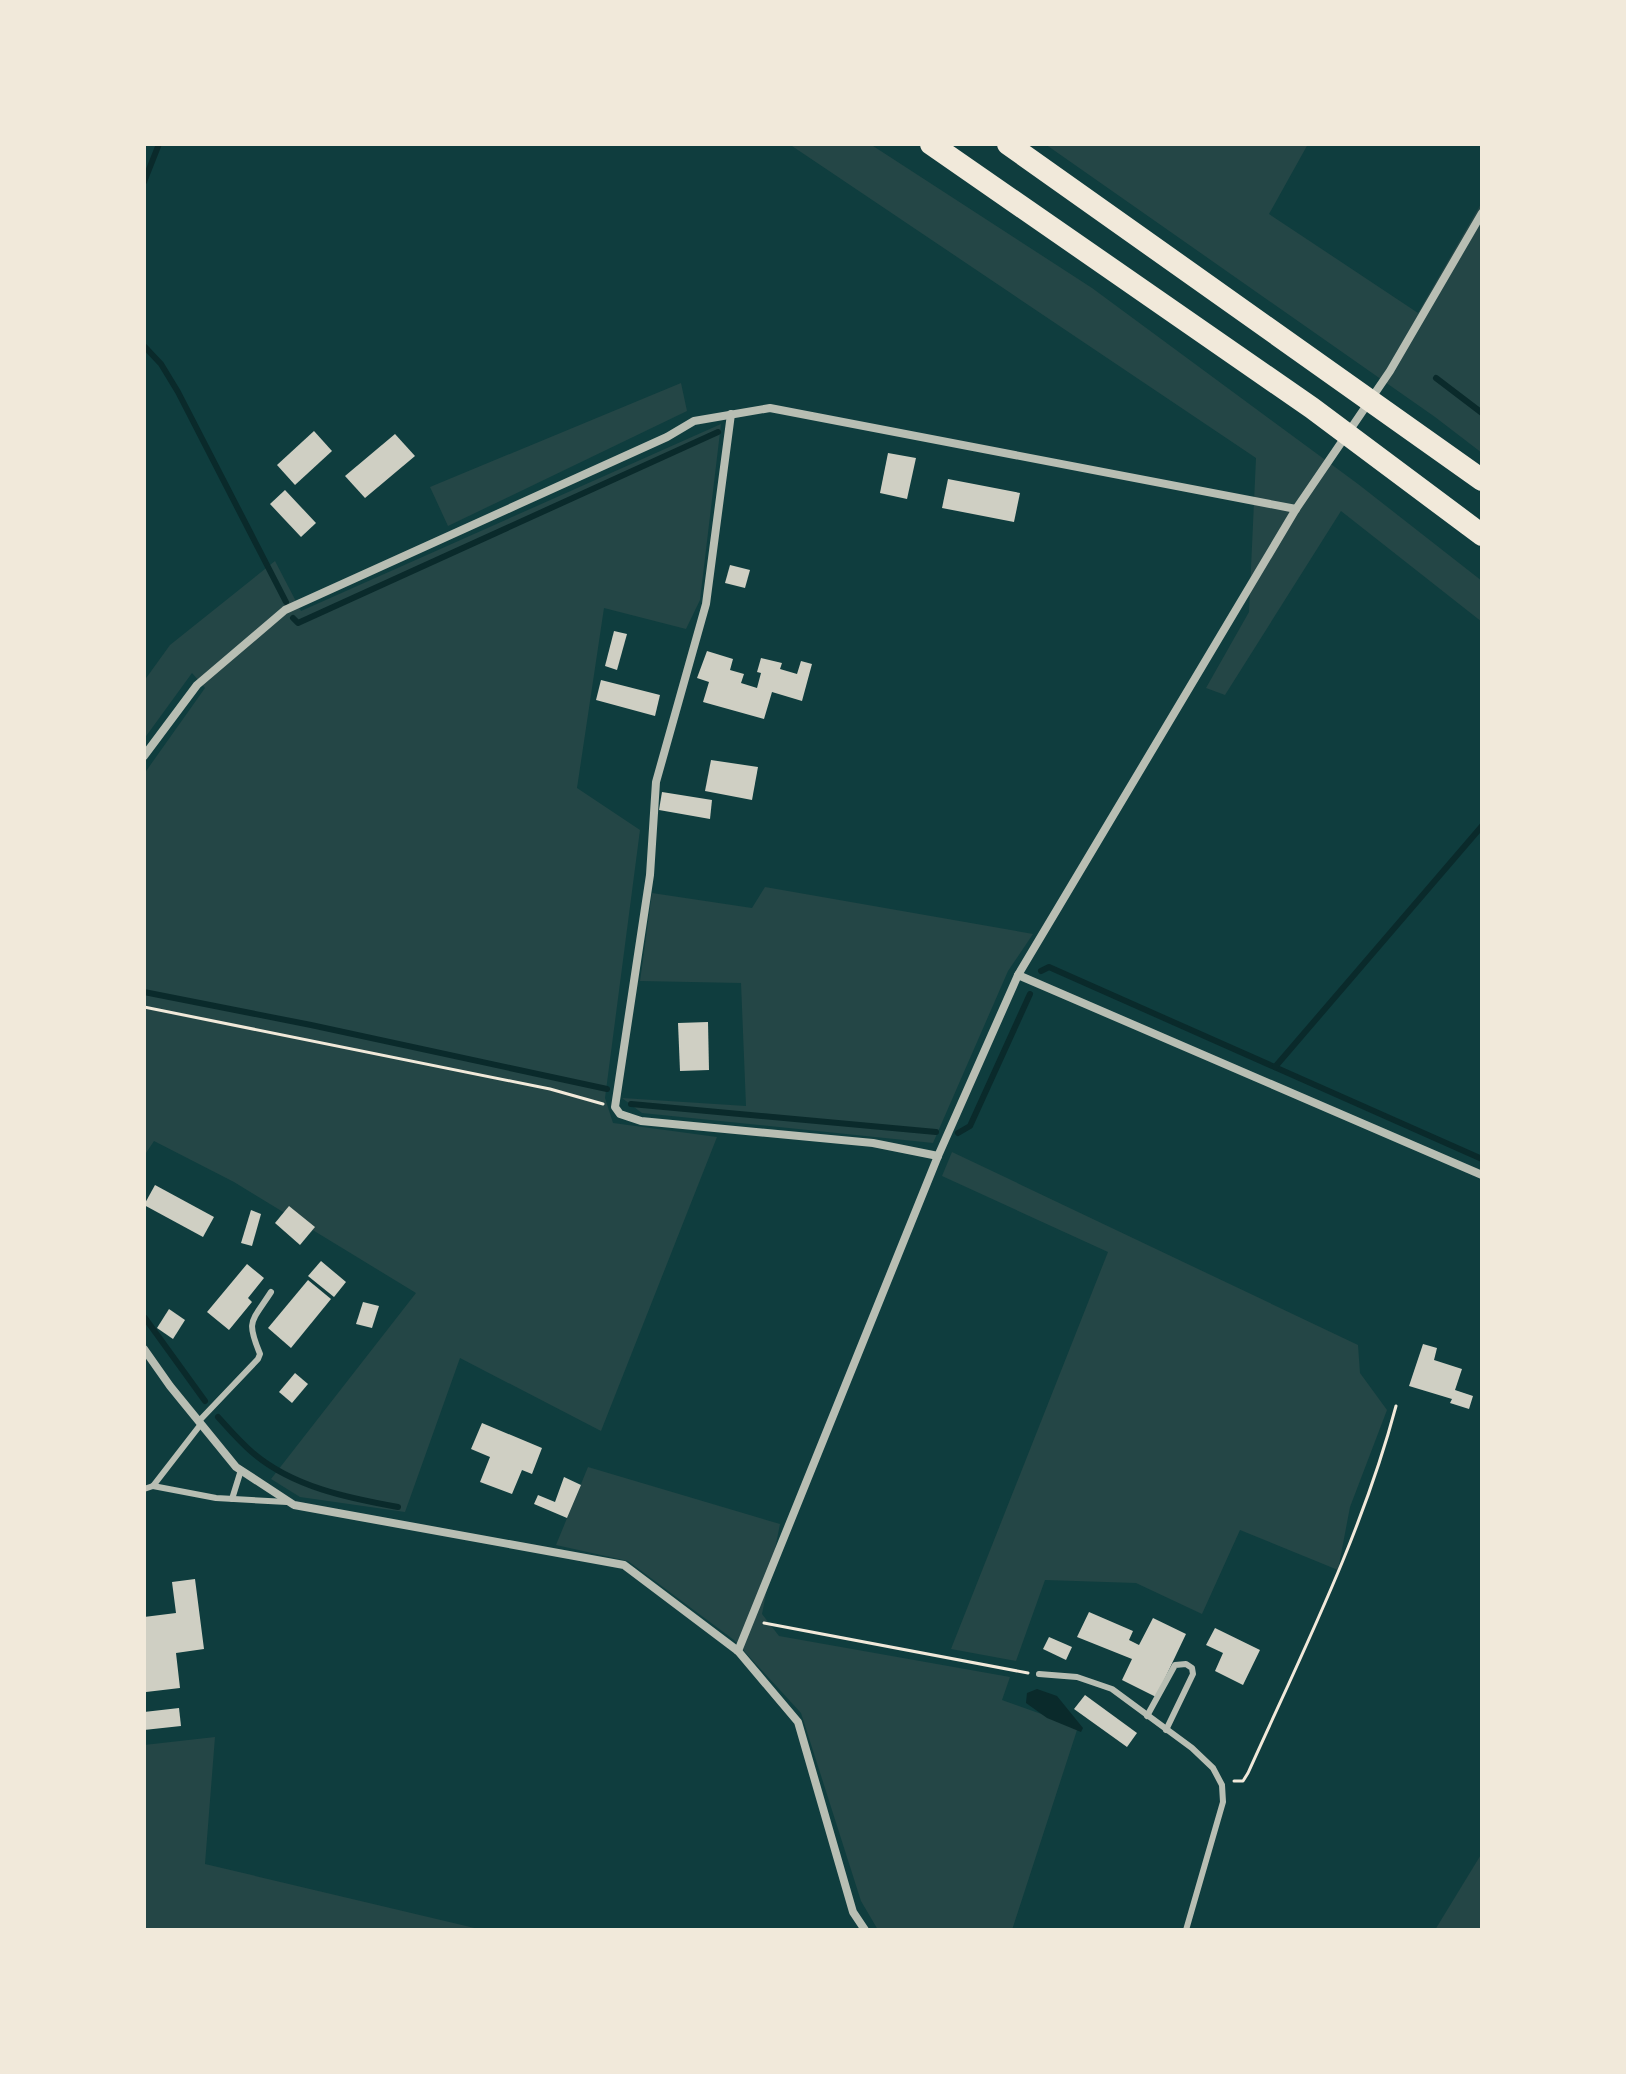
<svg xmlns="http://www.w3.org/2000/svg" width="1626" height="2074" font-family="Arial,sans-serif">
<style>
.green{fill:#244646}
.water{fill:#0a2a2b}
.lines{fill:none;stroke-linecap:round;stroke-linejoin:round}
.stream{stroke:#0a2a2b;stroke-width:6}
.building{fill:#cfcfc3}
.path{stroke:#f1e9da;stroke-width:3}
.service{stroke:#b8beb3;stroke-width:6}
.minor{stroke:#b8beb3;stroke-width:8}
.motorway{stroke:#f1e9da;stroke-width:22}
</style>
<rect width="100%" height="100%" fill="#0f3d3e"/>
<g class="green">
<path d="M789,144H870L1092,288L1358,484L1482,581V622L1341,511L1225,695L1206,688L1249,612L1256,458Z"/>
<path d="M1045,144H1308L1269,214L1418,313L1482,202V453L1435,417Z"/>
<path d="M681,383L687,411L448,526L430,487Z"/>
<path d="M721,424L700,600L686,629L604,608L577,788L640,830L605,1098L613,1123L717,1137L601,1431L460,1358L405,1512L300,1497L271,1479L416,1293L234,1182L154,1141L144,1156V774L205,688L192,673L144,739V681L170,645L275,561L301,611Z"/>
<path d="M765,887L1033,934L1008,971L933,1143L642,1113L622,1098L746,1106L741,983L640,981L652,893L752,908Z"/>
<path d="M952,1152L1358,1345L1360,1373L1387,1410L1350,1507L1338,1570L1240,1530L1202,1614L1136,1583L1045,1580L1016,1661L951,1649L1108,1252L942,1176Z"/>
<path d="M588,1467L780,1524L762,1614L779,1636L1010,1677L1002,1700L1078,1727L1012,1930H878L861,1901L801,1713L734,1640L628,1561L556,1545Z"/>
<path d="M215,1737L205,1864L483,1930H144V1745Z"/>
<path d="M1482,1853V1930H1435Z"/>
</g>
<path class="water" d="M1037,1689L1057,1696L1083,1728L1081,1732L1047,1718L1026,1703L1027,1693Z"/>
<g class="lines">
<g class="stream">
<path d="M144,182L159,144"/>
<path d="M144,346L161,364L178,392L286,602"/>
<path d="M1436,378L1482,413"/>
<path d="M293,618L298,623L718,432"/>
<path d="M1041,971L1049,967L1482,1159"/>
<path d="M144,992L311,1025L607,1089"/>
<path d="M1275,1067L1482,826"/>
<path d="M631,1104L936,1132"/>
<path d="M958,1133L970,1126L1030,994"/>
<path d="M145,1318L205,1401"/>
<path d="M218,1417C229,1429 240,1442 253,1453C293,1487 348,1498 398,1507"/>
</g>
</g>
<g class="building">
<path d="M314,431L332,451L295,485L277,465Z"/>
<path d="M395,434L415,456L365,498L345,476Z"/>
<path d="M888,453L916,458L907,499L880,493Z"/>
<path d="M948,479L1020,493L1014,522L942,508Z"/>
<path d="M285,490L316,523L301,537L270,504Z"/>
<path d="M730,565L750,570L745,588L725,583Z"/>
<path d="M614,631L627,634L617,670L605,666Z"/>
<path d="M707,651L733,659L730,670L744,674L741,683L757,688L761,673L757,672L761,658L782,663L780,669L797,674L801,661L812,664L802,701L772,692L764,719L703,702L709,682L697,678Z"/>
<path d="M601,680L660,695L655,716L596,700Z"/>
<path d="M711,760L758,767L752,800L705,791Z"/>
<path d="M662,792L712,800L710,819L659,810Z"/>
<path d="M708,1022L709,1070L680,1071L678,1023Z"/>
<path d="M155,1185L214,1217L203,1237L144,1205Z"/>
<path d="M289,1206L315,1227L300,1245L275,1223Z"/>
<path d="M251,1210L261,1214L252,1246L241,1243Z"/>
<path d="M321,1261L346,1282L334,1297L308,1276Z"/>
<path d="M247,1264L264,1278L248,1298L252,1302L229,1330L207,1312Z"/>
<path d="M308,1280L331,1299L291,1348L268,1328Z"/>
<path d="M363,1302L379,1306L372,1328L356,1324Z"/>
<path d="M169,1309L185,1320L173,1339L157,1328Z"/>
<path d="M1423,1344L1437,1348L1434,1360L1462,1369L1455,1390L1473,1396L1469,1409L1450,1403L1452,1399L1409,1386Z"/>
<path d="M295,1373L308,1384L292,1403L279,1392Z"/>
<path d="M482,1423L542,1448L532,1474L522,1470L512,1494L480,1482L490,1457L471,1449Z"/>
<path d="M564,1477L581,1485L567,1518L534,1504L538,1495L555,1502Z"/>
<path d="M195,1579L204,1649L176,1653L180,1688L146,1692L144,1617L176,1613L172,1582Z"/>
<path d="M1089,1612L1133,1631L1129,1640L1139,1645L1153,1618L1186,1634L1156,1697L1122,1680L1132,1659L1077,1637Z"/>
<path d="M1215,1628L1260,1650L1243,1685L1215,1671L1223,1653L1206,1645Z"/>
<path d="M1049,1637L1072,1647L1066,1660L1043,1649Z"/>
<path d="M1085,1695L1137,1733L1127,1747L1074,1709Z"/>
<path d="M179,1708L181,1726L144,1730V1712Z"/>
</g>
<g class="lines">
<g class="path">
<path d="M144,1007L550,1089L603,1104"/>
<path d="M764,1623L1028,1673"/>
<path d="M1234,1781H1243L1248,1773C1302,1653 1362,1534 1396,1406"/>
</g>
<g class="service">
<path d="M199,1421L258,1359L260,1354C246,1320 251,1323 271,1292"/>
<path d="M153,1486L216,1498L287,1502"/>
<path d="M144,1489L153,1486L201,1424"/>
<path d="M232,1499L241,1470"/>
<path d="M1039,1674L1077,1677L1112,1689L1192,1748L1213,1768L1222,1785L1223,1802L1186,1930"/>
<path d="M1147,1716L1175,1665L1186,1664L1192,1668L1193,1674L1166,1730"/>
</g>
<g class="minor">
<path d="M731,414L706,604L656,782L650,875L615,1107L620,1114L641,1121L873,1143L938,1156"/>
<path d="M144,756L197,685L285,610L667,437L694,421L770,408L1296,509"/>
<path d="M1018,975L1482,1175"/>
<path d="M144,1349L170,1386L236,1467L294,1505L624,1565L738,1651L798,1722L853,1912L865,1930"/>
<path d="M738,1651L938,1156L1018,975L1296,509L1390,371L1482,213"/>
</g>
<g class="motorway">
<path d="M931,144L1312,408L1482,535"/>
<path d="M1008,144L1482,480"/>
</g>
</g>
<rect width="1626" height="2074" fill="none" stroke="#f1e9da" stroke-width="292"/>
</svg>
